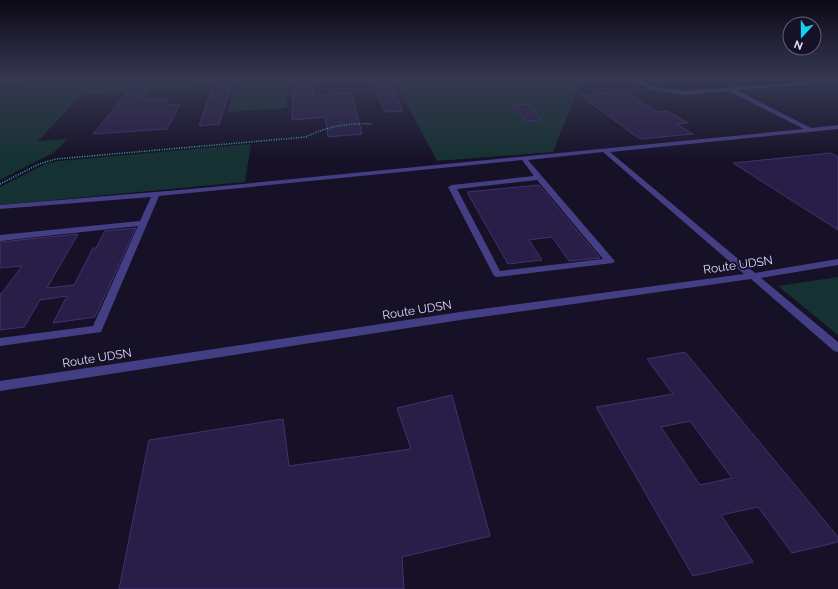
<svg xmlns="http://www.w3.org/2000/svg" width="838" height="589" font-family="Raleway,sans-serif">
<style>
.green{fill:#153131}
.building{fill:#281e47;stroke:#413272;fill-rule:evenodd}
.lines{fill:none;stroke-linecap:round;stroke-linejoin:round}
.path{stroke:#37b4b1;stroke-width:1.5;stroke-dasharray:1 1.5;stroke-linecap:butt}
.minor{fill:#443f84;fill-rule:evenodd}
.labels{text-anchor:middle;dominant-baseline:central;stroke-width:4;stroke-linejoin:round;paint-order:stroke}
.street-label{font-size:12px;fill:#dfdafd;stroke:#161127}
</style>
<rect width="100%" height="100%" fill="#161127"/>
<g class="green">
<path d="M118,78H366L287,82V108L228,112L234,85L81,95L38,141L68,139L53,153L0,180V89L78,79L94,81Z"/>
<path d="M393,78H582L553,152L437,161Z"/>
<path d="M251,144L245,182L0,205V187L45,164L58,161Z"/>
<path d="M838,277V335L778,286Z"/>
</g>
<g class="building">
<path d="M388,78L403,111L385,112L380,99H379L371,79Z"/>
<path d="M312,81L313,95L352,93L362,134L328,137L325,117L292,120L293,83Z"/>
<path d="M231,87L219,124L199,126L212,88Z"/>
<path d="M148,92L142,99H166L169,105L180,104L167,129L93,134L127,93Z"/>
<path d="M626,92L658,112L668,111L688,123L677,124L693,134L640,139L580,95Z"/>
<path d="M527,104L542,120L527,121L514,105Z"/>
<path d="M831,153L838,157V230L733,163Z"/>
<path d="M539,185L600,258L569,261L552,237L529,240L542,260L508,264L467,192Z"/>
<path d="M136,228L95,317L53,323L67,296L40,300L24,327L0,330V294L2,293L22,266L0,268V242L78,234L47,288L74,285L93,248H96L105,231Z"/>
<path d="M685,352L838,537V542L792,553L758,507L721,515L753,562L693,576L596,407L673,394L647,359ZM690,421L732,478L700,485L661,427Z"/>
<path d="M452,395L490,536L402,557L404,589H119L149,440L283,419L289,466L411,449L397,408Z"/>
</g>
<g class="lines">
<g class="path">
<path d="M0,85L45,78"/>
<path d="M0,184L39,164L56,159L306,137C328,126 348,123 372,124"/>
</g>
<path class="minor" d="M631,78H636L653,87L683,91L838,80V82L736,90L811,128L838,125V129L610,152L755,273L838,259V265L761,278L838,342V352L834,351L751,279L467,319L0,391V381L467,311L744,274L603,152L528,160L613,259L615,261L613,263L497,277L494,276L448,187L452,185L534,176L522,160L159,196L101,332L0,346V338L93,326L138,226L0,241V235L140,221L151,197L0,209V205L191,189L804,129L729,91L683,95L650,89ZM537,180L603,259L500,271L457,189Z"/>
</g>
<linearGradient id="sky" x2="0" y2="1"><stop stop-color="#0c0915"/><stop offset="0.49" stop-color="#363852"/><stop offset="1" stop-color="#363852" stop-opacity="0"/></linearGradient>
<rect width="838" height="160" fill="url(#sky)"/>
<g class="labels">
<g class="street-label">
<text transform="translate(738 265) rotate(-8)">Route UDSN</text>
<text transform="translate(417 310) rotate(-9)">Route UDSN</text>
<text transform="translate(97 358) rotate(-9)">Route UDSN</text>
</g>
</g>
<g transform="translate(802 36) rotate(201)"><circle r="19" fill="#161127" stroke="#66617d"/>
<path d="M0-3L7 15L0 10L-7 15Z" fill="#11d2f2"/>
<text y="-6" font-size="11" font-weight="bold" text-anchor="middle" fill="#dfdafd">N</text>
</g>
</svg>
